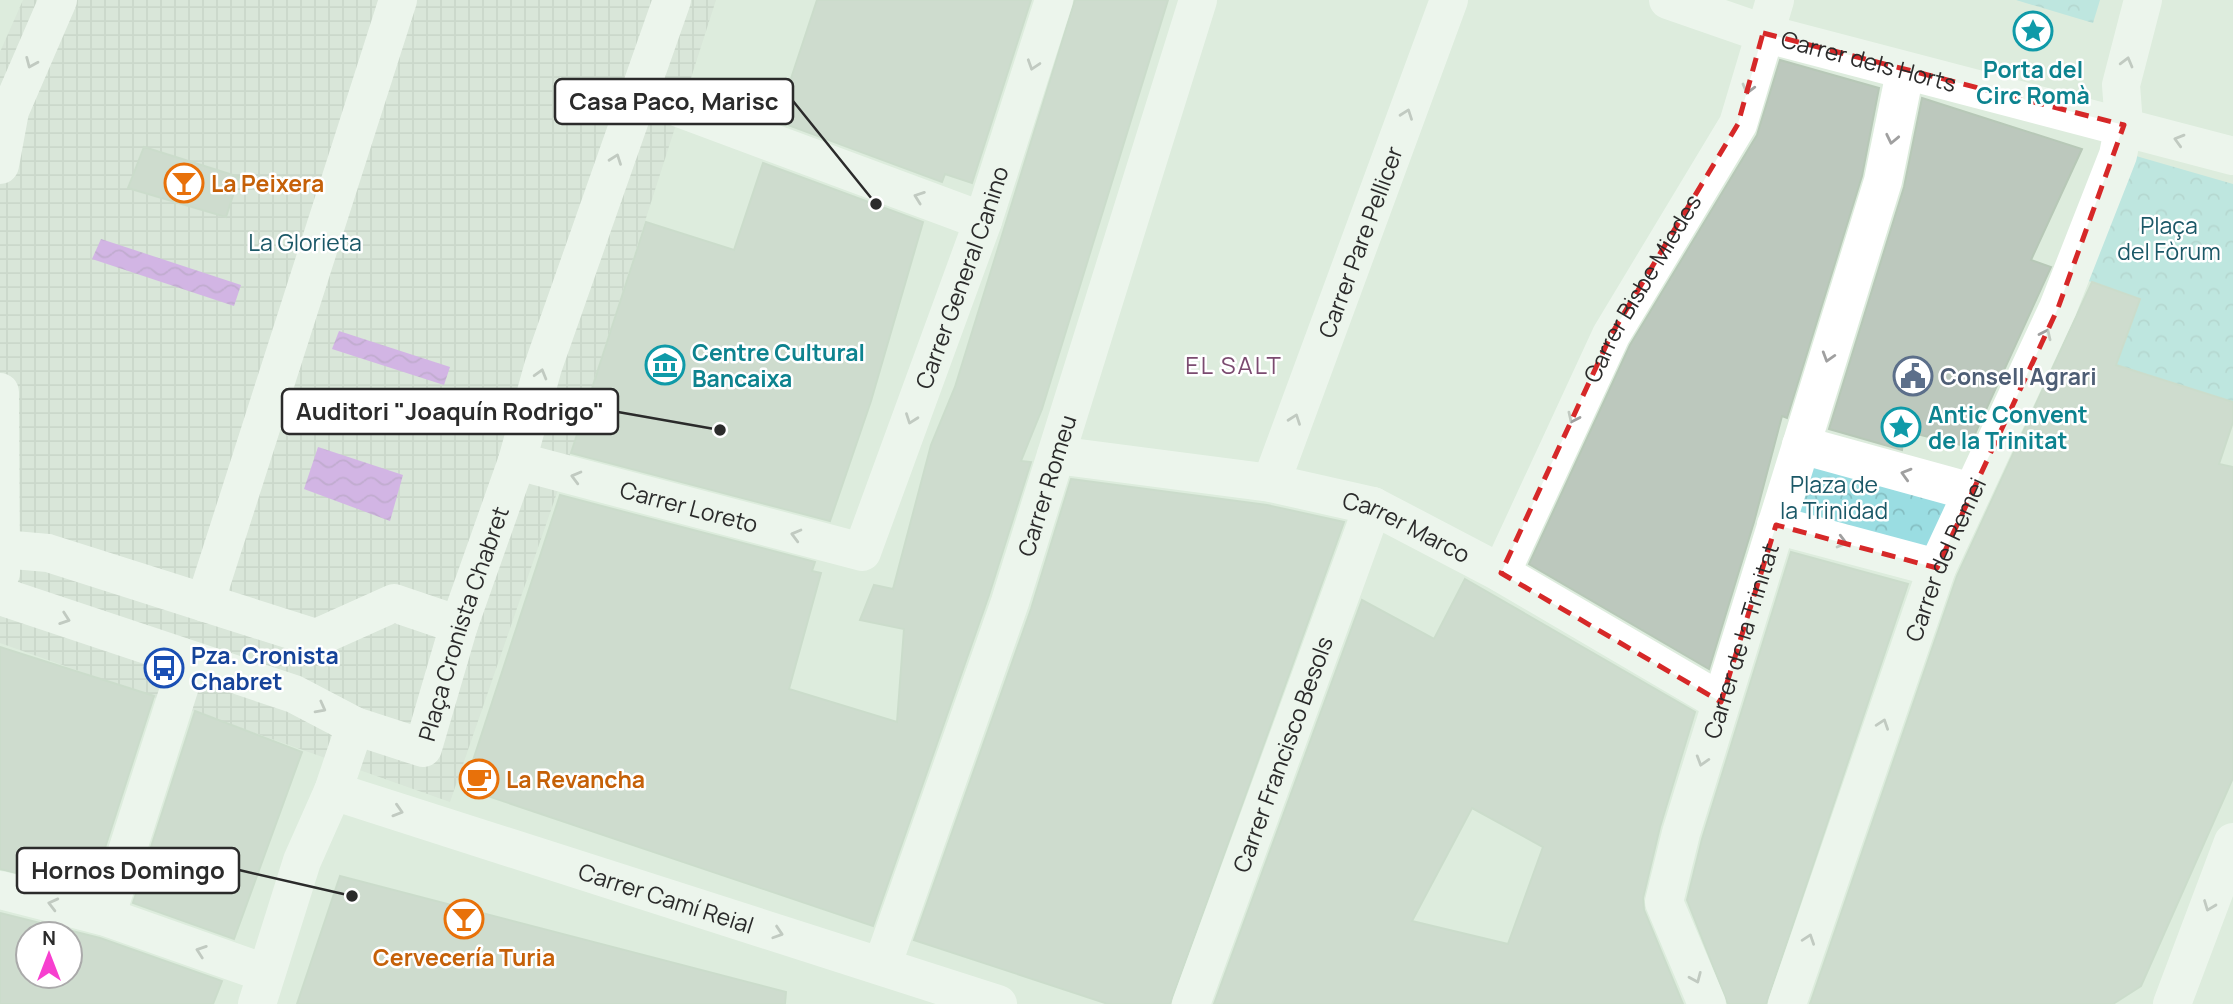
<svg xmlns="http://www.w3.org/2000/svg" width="2233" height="1004" font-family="Manrope,sans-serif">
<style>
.park{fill:url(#park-crowns)}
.plaza{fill:url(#plaza-grid)}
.water{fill:url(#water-waves)}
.building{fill:#bcc8bd;stroke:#b7c8b7;stroke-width:2;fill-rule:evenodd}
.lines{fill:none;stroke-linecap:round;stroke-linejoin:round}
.minor{stroke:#fff;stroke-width:38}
.oneway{stroke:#a0a0a0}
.marked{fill:none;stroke:#d62828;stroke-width:5;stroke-dasharray:14 9;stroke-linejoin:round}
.labels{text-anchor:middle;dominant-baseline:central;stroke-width:5;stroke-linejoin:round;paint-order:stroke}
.street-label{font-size:23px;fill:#2b2b2b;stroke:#fff}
.culture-label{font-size:23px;font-weight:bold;fill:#0d838f;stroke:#fff;text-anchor:start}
.food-label{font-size:23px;font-weight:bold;fill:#c56008;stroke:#fff;text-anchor:start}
.park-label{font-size:23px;fill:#1b5867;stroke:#fff}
.service-label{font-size:23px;font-weight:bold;fill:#4e5e75;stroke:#fff;text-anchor:start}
.transit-label{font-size:23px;font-weight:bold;fill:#164399;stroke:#fff;text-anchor:start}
.neighbourhood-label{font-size:24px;letter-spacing:2px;fill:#7b4b70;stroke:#fff}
.leader{fill:none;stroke:#2b2b2b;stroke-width:2.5}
.callout-dot{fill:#2b2b2b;stroke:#fff;stroke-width:2.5}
.callout{fill:#fff;stroke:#2b2b2b;stroke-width:2.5}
.callout-label{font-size:24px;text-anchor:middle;font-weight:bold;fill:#2b2b2b}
</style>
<defs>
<pattern id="park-crowns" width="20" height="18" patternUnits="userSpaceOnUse" patternTransform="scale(1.75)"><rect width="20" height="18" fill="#9adde2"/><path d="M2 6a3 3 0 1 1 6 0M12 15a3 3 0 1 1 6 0" fill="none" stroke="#85bec2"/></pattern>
<pattern id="plaza-grid" width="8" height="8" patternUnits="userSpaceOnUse" patternTransform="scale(1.75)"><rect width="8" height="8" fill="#d4ddd4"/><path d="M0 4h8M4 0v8" fill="none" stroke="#b6beb6"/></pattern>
<pattern id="water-waves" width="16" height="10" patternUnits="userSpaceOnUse" patternTransform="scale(1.75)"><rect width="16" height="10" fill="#c571ed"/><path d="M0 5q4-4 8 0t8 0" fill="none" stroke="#a05dc0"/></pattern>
</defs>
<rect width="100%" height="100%" fill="#ddecdd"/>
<g class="park">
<path d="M2016,0H2100L2093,23Z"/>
<path d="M2136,156L2233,184V402L2111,379L2140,299L2080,278Z"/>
<path d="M1801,445L1972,492L1937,568L1776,525Z"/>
</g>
<path class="plaza" d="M23,0H716L569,458L450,802L0,643V52Z"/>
<g class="water">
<path d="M101,239L241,285L234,306L92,259Z"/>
<path d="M339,331L450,367L444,385L332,349Z"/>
<path d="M318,447L403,475L390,521L304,489Z"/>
</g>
<g class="building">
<path d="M817,0H1031L972,183L945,174L942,182L777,121Z"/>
<path d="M1075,0H1168L1042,409L1021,461L1031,462L989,595L873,926L464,788L560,495L815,562L812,571L821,573L789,689L897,722L904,629L860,620L874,585L893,589L931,445L955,387Z"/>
<path d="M1780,60L1879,88L1862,176L1787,418L1782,416L1754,522L1709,669L1529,564L1630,345L1757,135Z"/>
<path d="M1922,98L2082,149L2031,260L2051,267L1969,447L1905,431L1902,450L1829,429L1904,187Z"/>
<path d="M144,147L239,177L226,217L128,188Z"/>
<path d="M763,163L923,222L871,401L830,521L571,453L646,222L734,250Z"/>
<path d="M2092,282L2140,299L2116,365L2233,402V422L2219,464L2233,467V778L2141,986L2113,1004H1810L1957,576Z"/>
<path d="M1071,479L1267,505L1344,522L1170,1004H1108L914,940L1031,609Z"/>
<path d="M1791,552L1908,584L1766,1004H1728L1687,900L1702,839Z"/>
<path d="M1465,579L1695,712L1660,827L1643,898L1644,910L1683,1004H1214L1362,600L1434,639ZM1472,808L1543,847L1508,944L1412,921Z"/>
<path d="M0,647L154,696L91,891L0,869Z"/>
<path d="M195,711L302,752L234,939L133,903Z"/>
<path d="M340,876L786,992L785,1004H297Z"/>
<path d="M0,913L100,938L222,981L213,1004H0ZM28,934H70V976H28Z"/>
</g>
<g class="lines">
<g class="minor">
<path id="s1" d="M1668,0L1763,33L2233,156"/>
<path d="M641,94L983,221"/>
<path d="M0,165L10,111L58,0"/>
<path d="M0,392L1,573"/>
<path d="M1801,445L1972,492"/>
<path id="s2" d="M1056,455L1271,483L1373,506L1501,573L1721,702"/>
<path id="s3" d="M517,461L862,552L983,221L1054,0"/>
<path id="s4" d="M1271,483L1449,0"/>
<path d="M1776,525L1937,568"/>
<path d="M2,549L48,553L316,638L394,603L459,625"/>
<path id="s5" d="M1501,573L1611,335L1738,124L1775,0"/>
<path id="s6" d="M0,596L294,694L355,726L423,748L459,625L517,461L543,367L672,0"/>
<path d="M205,603L398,0"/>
<path id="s7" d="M333,791L998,1004"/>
<path d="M0,890L106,917L265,973"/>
<path d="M106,917L188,661"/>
<path id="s8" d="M882,966L1010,602L1198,0"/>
<path d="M257,1004L302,861L333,791L355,726"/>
<path id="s9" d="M1191,1004L1373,506"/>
<path id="s10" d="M1707,1004L1664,902L1681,833L1883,181L1905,72"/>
<path id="s11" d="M1787,1004L1937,568L2058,308L2118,155L2124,125L2121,85L2143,0"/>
<path d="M2172,1004L2233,842"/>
</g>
</g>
<defs><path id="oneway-chevron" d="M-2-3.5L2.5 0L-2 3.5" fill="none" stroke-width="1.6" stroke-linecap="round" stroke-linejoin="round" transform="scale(1.75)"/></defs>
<g class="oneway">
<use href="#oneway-chevron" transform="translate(2127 62) rotate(-75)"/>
<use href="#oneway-chevron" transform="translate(31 63) rotate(113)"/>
<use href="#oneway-chevron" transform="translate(1033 65) rotate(108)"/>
<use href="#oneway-chevron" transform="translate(1748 89) rotate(105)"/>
<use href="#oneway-chevron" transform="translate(1407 114) rotate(-70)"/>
<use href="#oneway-chevron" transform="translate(1892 139) rotate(102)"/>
<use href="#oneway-chevron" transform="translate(2179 140) rotate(-164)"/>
<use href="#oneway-chevron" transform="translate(616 159) rotate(-70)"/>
<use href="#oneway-chevron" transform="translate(919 197) rotate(-160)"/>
<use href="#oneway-chevron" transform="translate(2046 334) rotate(-65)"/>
<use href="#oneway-chevron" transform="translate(1828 357) rotate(107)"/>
<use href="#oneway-chevron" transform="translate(541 374) rotate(-74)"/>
<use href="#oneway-chevron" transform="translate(1573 418) rotate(115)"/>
<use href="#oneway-chevron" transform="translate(911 419) rotate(110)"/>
<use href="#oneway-chevron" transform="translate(1295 419) rotate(-70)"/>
<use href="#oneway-chevron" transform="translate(1906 474) rotate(-164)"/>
<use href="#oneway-chevron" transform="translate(576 477) rotate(-165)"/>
<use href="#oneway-chevron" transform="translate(796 535) rotate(-165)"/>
<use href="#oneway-chevron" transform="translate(1842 542) rotate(15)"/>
<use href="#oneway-chevron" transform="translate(65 619) rotate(19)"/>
<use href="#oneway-chevron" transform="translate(321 708) rotate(28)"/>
<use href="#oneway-chevron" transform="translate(1883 724) rotate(-71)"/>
<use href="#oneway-chevron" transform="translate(1702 761) rotate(107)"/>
<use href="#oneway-chevron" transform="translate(398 811) rotate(17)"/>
<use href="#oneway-chevron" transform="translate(53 904) rotate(-166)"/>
<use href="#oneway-chevron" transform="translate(2209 906) rotate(111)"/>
<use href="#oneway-chevron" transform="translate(778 933) rotate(18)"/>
<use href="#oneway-chevron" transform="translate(1809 939) rotate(-71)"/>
<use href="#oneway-chevron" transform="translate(201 951) rotate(-161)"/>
<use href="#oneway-chevron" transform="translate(1696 978) rotate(67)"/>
</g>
<path d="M0 0H2233V1004H0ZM1763,33L2124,125L2058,308L1937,568L1776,525L1721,702L1501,573L1611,335L1738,124Z" fill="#ddecdd" fill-opacity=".55" fill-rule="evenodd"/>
<path class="marked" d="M1763,33L2124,125L2058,308L1937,568L1776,525L1721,702L1501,573L1611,335L1738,124Z"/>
<defs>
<symbol id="sight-ring" viewBox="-11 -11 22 22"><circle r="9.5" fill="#fff" stroke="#0f9aa8" stroke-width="1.5"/><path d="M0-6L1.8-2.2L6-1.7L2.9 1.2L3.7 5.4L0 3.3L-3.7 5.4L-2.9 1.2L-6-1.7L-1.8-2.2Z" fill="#0f9aa8"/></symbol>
<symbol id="bar-ring" viewBox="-11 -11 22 22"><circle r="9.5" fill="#fff" stroke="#e8710a" stroke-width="1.5"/><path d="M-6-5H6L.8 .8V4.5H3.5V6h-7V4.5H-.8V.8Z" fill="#e8710a"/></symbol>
<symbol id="museum-ring" viewBox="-11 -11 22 22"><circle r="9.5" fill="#fff" stroke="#0f9aa8" stroke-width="1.5"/><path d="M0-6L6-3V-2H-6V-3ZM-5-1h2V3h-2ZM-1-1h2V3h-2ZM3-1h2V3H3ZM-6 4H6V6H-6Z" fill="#0f9aa8"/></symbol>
<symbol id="civic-ring" viewBox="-11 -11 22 22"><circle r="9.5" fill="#fff" stroke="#5c6f8a" stroke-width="1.5"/><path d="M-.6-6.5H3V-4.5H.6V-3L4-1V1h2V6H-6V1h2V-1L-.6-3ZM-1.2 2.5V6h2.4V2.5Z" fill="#5c6f8a"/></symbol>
<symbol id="bus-ring" viewBox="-11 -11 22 22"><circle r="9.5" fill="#fff" stroke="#1a4fb4" stroke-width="1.5"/><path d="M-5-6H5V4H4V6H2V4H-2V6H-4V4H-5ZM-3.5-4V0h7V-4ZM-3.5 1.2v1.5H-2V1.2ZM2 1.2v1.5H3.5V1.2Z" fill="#1a4fb4"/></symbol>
<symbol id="cafe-ring" viewBox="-11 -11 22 22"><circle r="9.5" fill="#fff" stroke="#e8710a" stroke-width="1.5"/><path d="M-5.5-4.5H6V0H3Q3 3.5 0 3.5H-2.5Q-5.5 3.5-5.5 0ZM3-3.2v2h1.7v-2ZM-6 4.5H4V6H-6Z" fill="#e8710a"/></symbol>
</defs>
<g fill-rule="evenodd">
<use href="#sight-ring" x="2011" y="9" width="44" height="44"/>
<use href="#bar-ring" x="162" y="161" width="44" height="44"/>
<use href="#museum-ring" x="643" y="343" width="44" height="44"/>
<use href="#civic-ring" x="1891" y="354" width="44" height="44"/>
<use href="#sight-ring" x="1879" y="405" width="44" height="44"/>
<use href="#bus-ring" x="142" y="646" width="44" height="44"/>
<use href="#cafe-ring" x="457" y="757" width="44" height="44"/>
<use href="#bar-ring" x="442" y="897" width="44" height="44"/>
</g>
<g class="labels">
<g class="street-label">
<text stroke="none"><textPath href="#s1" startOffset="210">Carrer dels Horts</textPath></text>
<text stroke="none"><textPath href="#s4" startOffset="257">Carrer Pare Pellicer</textPath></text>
<text stroke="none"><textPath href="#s3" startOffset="649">Carrer General Canino</textPath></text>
<text stroke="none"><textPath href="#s5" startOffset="318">Carrer Bisbe Miedes</textPath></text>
<text stroke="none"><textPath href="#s8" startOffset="508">Carrer Romeu</textPath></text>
<text stroke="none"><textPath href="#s3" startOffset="178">Carrer Loreto</textPath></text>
<text stroke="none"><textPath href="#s2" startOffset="360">Carrer Marco</textPath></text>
<text stroke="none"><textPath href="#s11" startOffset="472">Carrer del Remei</textPath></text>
<text stroke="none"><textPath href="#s6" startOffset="581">Plaça Cronista Chabret</textPath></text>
<text stroke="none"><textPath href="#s10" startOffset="383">Carrer de la Trinitat</textPath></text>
<text stroke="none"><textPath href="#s9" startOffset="266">Carrer Francisco Besols</textPath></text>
<text stroke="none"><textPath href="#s7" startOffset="350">Carrer Camí Reial</textPath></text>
</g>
<g class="culture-label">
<text x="2033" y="69" text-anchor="middle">Porta del<tspan x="2033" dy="26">Circ Romà</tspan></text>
<text x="692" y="352">Centre Cultural<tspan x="692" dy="26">Bancaixa</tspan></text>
<text x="1928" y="414">Antic Convent<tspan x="1928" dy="26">de la Trinitat</tspan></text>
</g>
<g class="food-label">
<text x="211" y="183">La Peixera</text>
<text x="506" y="779">La Revancha</text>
<text x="464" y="957" text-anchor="middle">Cervecería Turia</text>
</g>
<g class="park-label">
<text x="2169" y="225">Plaça<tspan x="2169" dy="26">del Fòrum</tspan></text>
<text x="305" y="242">La Glorieta</text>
<text x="1834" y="484">Plaza de<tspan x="1834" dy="26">la Trinidad</tspan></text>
</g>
<g class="service-label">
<text x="1940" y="376">Consell Agrari</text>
</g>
<g class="transit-label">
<text x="191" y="655">Pza. Cronista<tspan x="191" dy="26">Chabret</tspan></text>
</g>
<g class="neighbourhood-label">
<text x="1234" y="364">EL SALT</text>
</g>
</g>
<path class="leader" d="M876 204L793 101M720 430L618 412M352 896L239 870"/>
<g class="callout-dot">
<circle cx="876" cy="204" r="7"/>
<circle cx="720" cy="430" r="7"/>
<circle cx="352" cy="896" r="7"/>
</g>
<g class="callout">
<rect x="555" y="79" width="238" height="45" rx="7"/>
<rect x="282" y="389" width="336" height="45" rx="7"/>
<rect x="17" y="848" width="222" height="45" rx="7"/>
</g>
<g class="callout-label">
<text x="674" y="110">Casa Paco, Marisc</text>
<text x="450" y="420">Auditori "Joaquín Rodrigo"</text>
<text x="128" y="879">Hornos Domingo</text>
</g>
<g transform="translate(49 955)"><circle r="33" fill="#ffffff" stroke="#aaaaaa" stroke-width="2"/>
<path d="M0-5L12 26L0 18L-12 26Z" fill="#f73fcf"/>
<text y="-10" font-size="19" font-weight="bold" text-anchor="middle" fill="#2b2b2b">N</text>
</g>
</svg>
